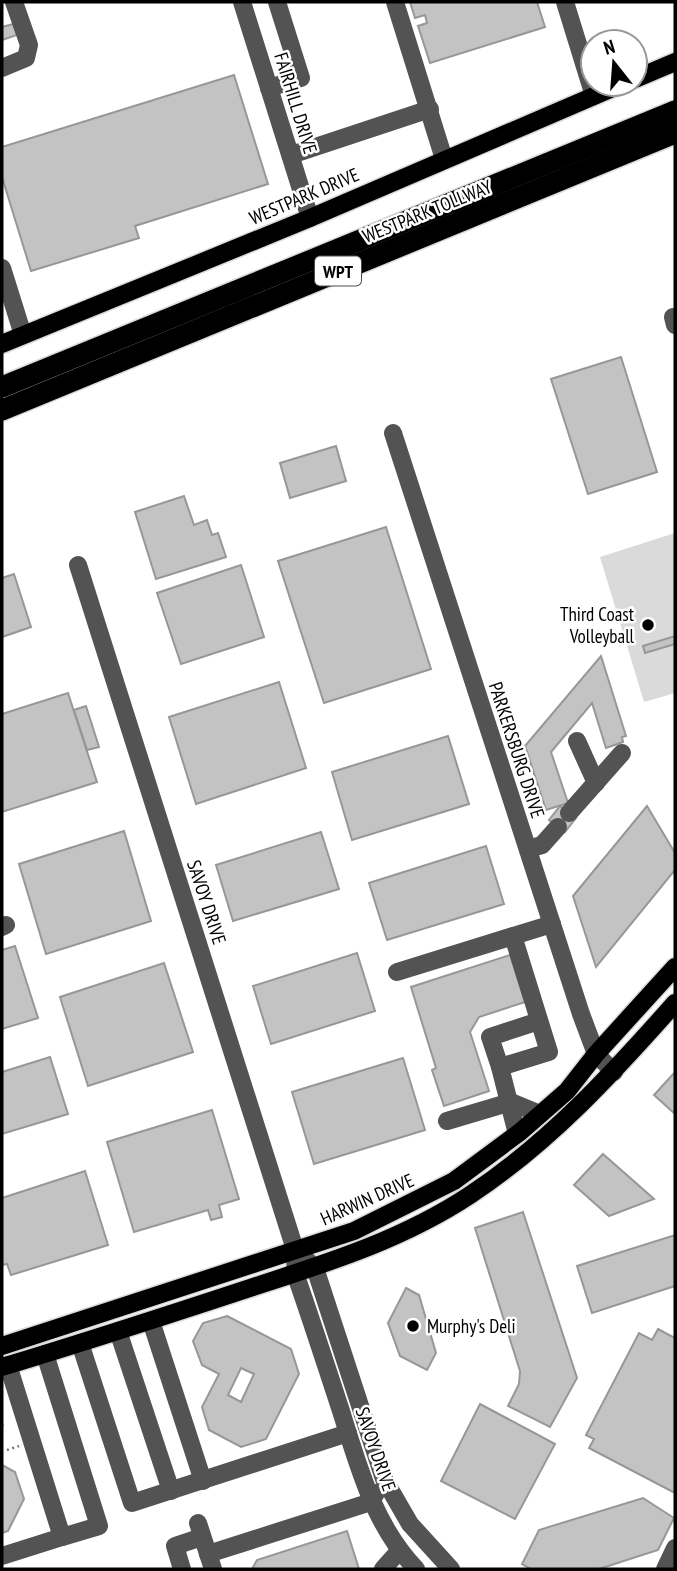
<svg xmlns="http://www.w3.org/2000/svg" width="677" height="1571" font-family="'PT Sans Narrow',sans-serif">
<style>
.green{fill:#dadada}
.building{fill:#c3c3c3;stroke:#979797;stroke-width:2;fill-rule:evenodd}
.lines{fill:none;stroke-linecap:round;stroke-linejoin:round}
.major-casing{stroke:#dbdbdb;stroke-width:21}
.highway-casing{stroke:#dbdbdb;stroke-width:24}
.path{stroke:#757575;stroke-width:2.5;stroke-dasharray:2 3.5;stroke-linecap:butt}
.minor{stroke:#535353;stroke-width:18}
.major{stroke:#000;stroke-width:18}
.highway{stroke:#000;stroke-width:21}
.poi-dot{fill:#000;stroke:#fff;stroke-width:2.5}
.labels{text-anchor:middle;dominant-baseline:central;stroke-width:5;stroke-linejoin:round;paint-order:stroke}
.shield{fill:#fff;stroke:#4c4c4c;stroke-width:2}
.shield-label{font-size:18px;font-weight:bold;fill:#000}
.street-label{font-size:19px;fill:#000;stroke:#fff}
.poi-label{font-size:19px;fill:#000;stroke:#fff;text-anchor:end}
</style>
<rect width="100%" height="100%" fill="#fff"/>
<path class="green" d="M675,533V693L644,702L600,557Z"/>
<g class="building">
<path d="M410,2H537L545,27L430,63L418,26L427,23L425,15L415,18Z"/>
<path d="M13,24L17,35L2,40V27Z"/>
<path d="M234,75L268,184L135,226L139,238L31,271L2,177V147Z"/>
<path d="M621,357L657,472L588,494L551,379Z"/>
<path d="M336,446L346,481L290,498L280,463Z"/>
<path d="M184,496L194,525L207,520L212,535L218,533L226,557L156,579L135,512Z"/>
<path d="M386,527L431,669L324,703L278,561Z"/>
<path d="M241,565L264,637L181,664L157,593Z"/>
<path d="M14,574L31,627L2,637V578Z"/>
<path d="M675,636V644L645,653L643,646Z"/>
<path d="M601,656L626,736L622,737L623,742L606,748L592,703L551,752L568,803L546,810L525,746Z"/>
<path d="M279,682L306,768L196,804L169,717Z"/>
<path d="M68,693L97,782L2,812V714Z"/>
<path d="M86,706L99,747L87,750L74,710Z"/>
<path d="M448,736L469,804L352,840L332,772Z"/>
<path d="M560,806L576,818L565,832L549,820Z"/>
<path d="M647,806L675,853V870L596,967L573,896Z"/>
<path d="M124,831L151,921L46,954L19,864Z"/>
<path d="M321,832L339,889L233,921L216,865Z"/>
<path d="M486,846L504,904L387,940L369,883Z"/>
<path d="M15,946L38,1018L2,1029V950Z"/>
<path d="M357,953L375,1011L271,1044L253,986Z"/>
<path d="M510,955L525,1002L479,1017L470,1032L489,1091L444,1106L432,1070L436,1068L411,987Z"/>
<path d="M164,963L193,1052L88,1086L60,997Z"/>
<path d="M50,1057L68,1114L2,1134V1072Z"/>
<path d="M403,1058L425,1130L314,1164L292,1092Z"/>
<path d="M675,1072V1114L654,1095Z"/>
<path d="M212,1110L239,1199L219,1205L222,1217L211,1220L208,1210L134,1232L107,1142Z"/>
<path d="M603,1154L654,1199L609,1216L574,1185Z"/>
<path d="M85,1171L108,1245L11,1275L7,1264L2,1265V1198Z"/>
<path d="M523,1212L577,1378L550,1427L508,1406L519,1384L520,1371L475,1228Z"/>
<path d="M675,1235V1286L592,1313L577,1266Z"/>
<path d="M406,1288L419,1295L436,1353L427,1370L400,1356L388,1323Z"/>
<path d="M227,1316L291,1349L299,1374L266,1439L241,1447L209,1430L202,1407L219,1374L202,1365L193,1341L203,1323ZM241,1368L254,1374L241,1402L228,1395Z"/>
<path d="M658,1329L675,1338V1493L589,1448L594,1439L586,1435L639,1333L652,1340Z"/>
<path d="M480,1404L555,1444L515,1519L441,1481Z"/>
<path d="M2,1465L15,1472L24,1499L8,1531L2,1533Z"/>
<path d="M643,1498L674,1518L658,1550L599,1569H531L522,1564L539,1530Z"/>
<path d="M347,1531L359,1569H252L257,1560Z"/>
</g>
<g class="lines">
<defs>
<g id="major">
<path d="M635,79L675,62"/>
<path d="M2,344L310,218L622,84"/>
<path d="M2,1346L354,1231L454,1181L520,1132L567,1091L596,1054L675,967"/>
<path d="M2,1367C85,1342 168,1315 250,1288C327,1263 402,1240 470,1195C549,1143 613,1073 675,1003"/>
</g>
<g id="highway">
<path d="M2,387L675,111"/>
<path d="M2,410L675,133"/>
</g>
</defs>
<use href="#major" class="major-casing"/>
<use href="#highway" class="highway-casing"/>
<g class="path">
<path d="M2,1426L4,1422"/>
<path d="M7,1450L19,1446"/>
</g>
<g class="minor">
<path d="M242,2L310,218"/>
<path d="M395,2L444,159"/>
<path d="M565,2L594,96"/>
<path d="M2,68L26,58L29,45L14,2"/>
<path d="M269,88L301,78L277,2"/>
<path d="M291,155L430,109"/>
<path d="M2,268L23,335"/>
<path d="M673,317L675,325"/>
<path d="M393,433L581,1014L596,1054L614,1072"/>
<path d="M78,565L292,1240L296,1251L295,1273C311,1319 326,1365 341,1411C359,1468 374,1525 416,1569"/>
<path d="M577,741L596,783"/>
<path d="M569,813L622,753"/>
<path d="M528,849L542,845L558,827"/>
<path d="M2,927L6,925"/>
<path d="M513,936L549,1052L500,1067L517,1134"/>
<path d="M397,972L552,924"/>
<path d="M500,1067L490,1037L539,1021"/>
<path d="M447,1121L511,1102L540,1114"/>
<path d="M304,1258L315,1268L384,1479L410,1524L451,1569"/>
<path d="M151,1321L203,1481"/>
<path d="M118,1331L171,1491"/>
<path d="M80,1343L132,1503L348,1433"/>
<path d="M8,1365L62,1537L99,1526L45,1354"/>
<path d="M198,1523L213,1569"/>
<path d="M208,1554L371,1502L376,1493"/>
<path d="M2,1556L62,1537"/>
<path d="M182,1569L175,1546L202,1537"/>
<path d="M383,1569L400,1550"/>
<path d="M665,1569L675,1548"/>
</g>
<use href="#major" class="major"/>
<use href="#highway" class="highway"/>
</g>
<g class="poi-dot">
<circle cx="648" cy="625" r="7"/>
<circle cx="413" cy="1326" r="7"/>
</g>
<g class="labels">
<rect class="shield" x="315" y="256.5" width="46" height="29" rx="5"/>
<g class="shield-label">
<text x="338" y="271">WPT</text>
</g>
<g class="street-label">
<text transform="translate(296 103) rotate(73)">FAIRHILL DRIVE</text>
<text transform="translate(304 196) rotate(-23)">WESTPARK DRIVE</text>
<text transform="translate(427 211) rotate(-22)">WESTPARK TOLLWAY</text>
<text transform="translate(517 750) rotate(72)">PARKERSBURG DRIVE</text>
<text transform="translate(207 902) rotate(72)">SAVOY DRIVE</text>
<text transform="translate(367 1199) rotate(-24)">HARWIN DRIVE</text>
<text transform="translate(376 1449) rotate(71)">SAVOY DRIVE</text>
</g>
<g class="poi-label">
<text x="634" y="614">Third Coast<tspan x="634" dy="22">Volleyball</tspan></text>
<text x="427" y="1326" text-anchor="start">Murphy's Deli</text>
</g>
</g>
<rect width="677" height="1571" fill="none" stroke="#000000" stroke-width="7"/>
<g transform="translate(614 63) rotate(343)"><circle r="33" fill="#ffffff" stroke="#999999" stroke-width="2"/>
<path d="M0-5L12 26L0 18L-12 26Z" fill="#000000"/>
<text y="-10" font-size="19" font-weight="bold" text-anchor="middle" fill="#000000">N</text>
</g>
</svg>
